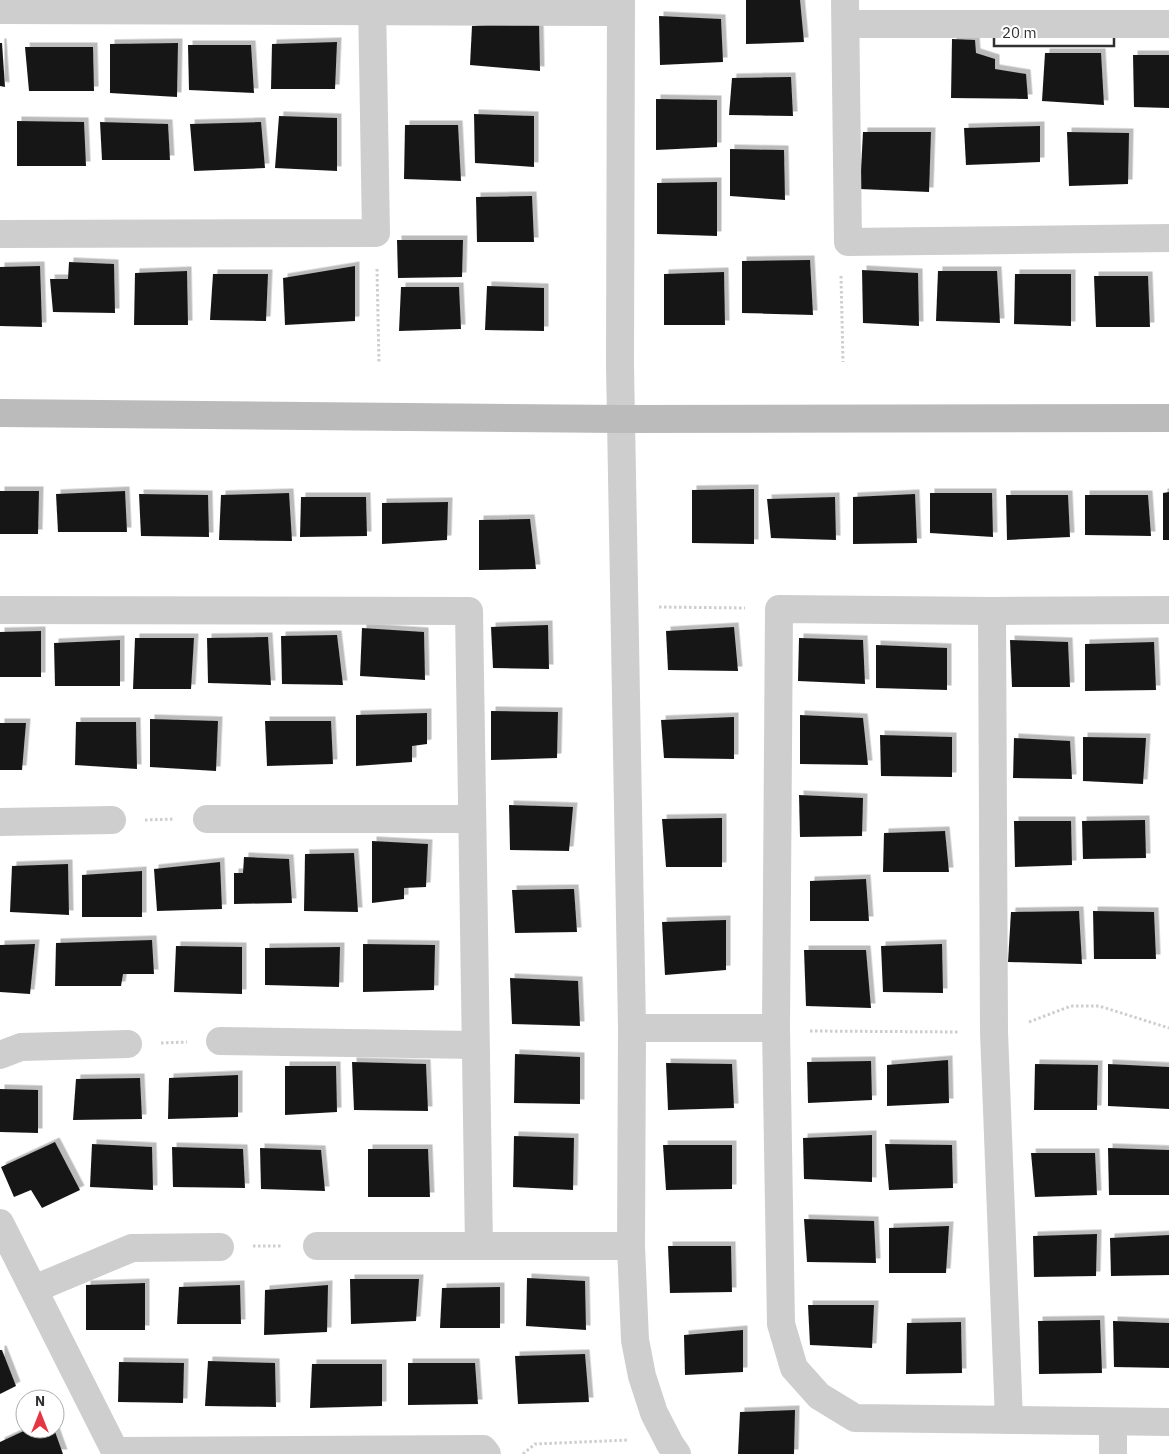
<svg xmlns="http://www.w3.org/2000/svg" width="1169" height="1454" font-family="'IBM Plex Sans',sans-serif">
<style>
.building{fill:#181818;filter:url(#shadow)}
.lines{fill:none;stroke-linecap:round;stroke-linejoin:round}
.path{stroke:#cecece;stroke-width:3;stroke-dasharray:2.5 2.5;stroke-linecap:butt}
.street{stroke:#cecece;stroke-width:28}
.secondary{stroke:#bbb;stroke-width:28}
</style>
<defs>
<filter id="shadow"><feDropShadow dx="4.5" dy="-4.5" stdDeviation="0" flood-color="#0004"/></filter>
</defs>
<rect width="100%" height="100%" fill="#fff"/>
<g class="building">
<path d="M746,0H800L804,42L746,44Z"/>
<path d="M659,16L721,19L723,62L660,65Z"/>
<path d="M539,22L540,71L470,65L472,26Z"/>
<path d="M952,39L975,40L976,53L995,59V69L1026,74L1028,99L951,98Z"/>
<path d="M337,42L335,89H271L272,44Z"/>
<path d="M0,43H2L5,87L0,86Z"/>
<path d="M178,43L177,97L110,93V44Z"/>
<path d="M188,45H251L254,93L189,90Z"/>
<path d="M25,47H93L94,91H29Z"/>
<path d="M1045,53H1101L1104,105L1042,101Z"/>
<path d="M1133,55H1169V108L1134,107Z"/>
<path d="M791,77L793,116L729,115L732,78Z"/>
<path d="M656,99L717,100V147L656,150Z"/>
<path d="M474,114L534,116V167L475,163Z"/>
<path d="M279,116L337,118V171L275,168Z"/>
<path d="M17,121L84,122L86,166H17Z"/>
<path d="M100,122L168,124L170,160H102Z"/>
<path d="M261,122L265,168L194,171L190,124Z"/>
<path d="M405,125H458L461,181L404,179Z"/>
<path d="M1040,126V162L966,165L964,128Z"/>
<path d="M863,132H931L929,192L860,189Z"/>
<path d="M1067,132L1129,133L1128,184L1069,186Z"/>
<path d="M730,149L784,150L785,200L730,196Z"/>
<path d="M717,182V236L657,234V183Z"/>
<path d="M532,196L534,242H477L476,197Z"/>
<path d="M397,240H463L462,277L398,278Z"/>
<path d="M810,260L813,315L742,313V261Z"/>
<path d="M69,262L114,264L115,313L53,312L50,279H68Z"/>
<path d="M40,266L42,327L0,326V267Z"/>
<path d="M355,266V321L285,325L283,278Z"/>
<path d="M862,270L918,273L919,326L863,323Z"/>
<path d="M187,271L188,325H134L135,273Z"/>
<path d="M938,271H997L1000,323L936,321Z"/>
<path d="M724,272L725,325H664V274Z"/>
<path d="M213,274H268L266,321L210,320Z"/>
<path d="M1015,274H1071V326L1014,324Z"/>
<path d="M1094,276H1148L1150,327H1096Z"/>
<path d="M487,286L544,288V331L485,330Z"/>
<path d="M401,287H459L461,329L399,331Z"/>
<path d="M754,489V544L692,543V490Z"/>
<path d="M0,491H39L38,534H0Z"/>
<path d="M125,491L127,532H58L56,494Z"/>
<path d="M1169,492V540H1163V493Z"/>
<path d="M289,493L292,541L219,540L221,495Z"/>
<path d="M930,493H992L993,537L930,533Z"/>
<path d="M139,494L208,495L209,537L141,536Z"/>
<path d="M915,494L917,543L853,544V497Z"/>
<path d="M1006,495H1068L1070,537L1007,540Z"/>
<path d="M1085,495H1148L1151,536L1085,535Z"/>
<path d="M301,497H366L367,536L300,537Z"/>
<path d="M835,497L836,540L771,538L767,499Z"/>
<path d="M448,502L447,540L382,544V503Z"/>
<path d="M530,519L536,569L479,570V520Z"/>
<path d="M548,625L549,669L493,668L491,627Z"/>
<path d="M734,627L738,671L668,670L666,631Z"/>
<path d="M362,628L424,632L425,680L360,676Z"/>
<path d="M41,631V677H0V632Z"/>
<path d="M337,635L343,685L282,684L281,636Z"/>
<path d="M268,637L271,685L208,683L207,638Z"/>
<path d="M135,638H194L191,689H133Z"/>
<path d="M799,638L863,640L865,684L798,681Z"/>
<path d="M120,640V686H55L54,643Z"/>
<path d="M1010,640L1068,642L1070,687H1012Z"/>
<path d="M1154,642L1156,690L1085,691V644Z"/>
<path d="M876,645L947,648V690L876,688Z"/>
<path d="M491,711L558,712L557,758L491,760Z"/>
<path d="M427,713V744L412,746V762L356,766V715Z"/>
<path d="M800,715L863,718L868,765L800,764Z"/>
<path d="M734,717V759L664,758L661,720Z"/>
<path d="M150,719L218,721L216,771L150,767Z"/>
<path d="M265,721H331L333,764L267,766Z"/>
<path d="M76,722H136L137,769L75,765Z"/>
<path d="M0,723H26L22,770H0Z"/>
<path d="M880,735L952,737V777L881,776Z"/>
<path d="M1083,737L1146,738L1143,784L1083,781Z"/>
<path d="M1014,738L1070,741L1072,779L1013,778Z"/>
<path d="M799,795L863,798L862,836L800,837Z"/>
<path d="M509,805L573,807L569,851L510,850Z"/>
<path d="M722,818V867H666L662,819Z"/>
<path d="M1145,820L1146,858L1083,859L1082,821Z"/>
<path d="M1014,821H1071L1072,865L1015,867Z"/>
<path d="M945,831L949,872H883L884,833Z"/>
<path d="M372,841L428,844L426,887L404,888V899L372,903Z"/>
<path d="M354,853L358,912L304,911L305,854Z"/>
<path d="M244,857L289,859L292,903L234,904V873H243Z"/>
<path d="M220,862L222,909L157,911L154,869Z"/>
<path d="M68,864L69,915L10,912L12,866Z"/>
<path d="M142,871V917H82V875Z"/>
<path d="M866,879L869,921H810V881Z"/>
<path d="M574,889L577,932L515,933L512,890Z"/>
<path d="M1079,911L1082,964L1008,962L1011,912Z"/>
<path d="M1093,911L1154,912L1156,959H1094Z"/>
<path d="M726,920V970L665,975L662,922Z"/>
<path d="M152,940L154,974H123L121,986H55L56,943Z"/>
<path d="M35,944L30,994L0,992V945Z"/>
<path d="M363,944L435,945L434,990L363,992Z"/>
<path d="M942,944L943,993L883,992L881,946Z"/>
<path d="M176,946L242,947V994L174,992Z"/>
<path d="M340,947L339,987L265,985V948Z"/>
<path d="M804,950H866L871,1008L806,1006Z"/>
<path d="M510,978L578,981L580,1026L512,1024Z"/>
<path d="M515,1054L580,1057V1104L514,1103Z"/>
<path d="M948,1060L949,1103L887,1106V1065Z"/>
<path d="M871,1061L872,1100L808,1103L807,1062Z"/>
<path d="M352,1062L426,1064L428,1111L354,1110Z"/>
<path d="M666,1063L732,1064L734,1108L668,1110Z"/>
<path d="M1035,1064L1098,1065L1097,1110H1034Z"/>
<path d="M1108,1064L1169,1067V1109L1108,1106Z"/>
<path d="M285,1066H336L337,1112L285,1115Z"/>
<path d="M238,1075V1117L168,1119L169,1078Z"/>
<path d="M140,1078L142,1119L73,1120L76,1079Z"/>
<path d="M0,1089L38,1090V1133L0,1132Z"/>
<path d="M872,1135V1182L804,1179L803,1138Z"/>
<path d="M514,1136L574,1138L573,1190L513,1187Z"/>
<path d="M55,1142L80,1190L42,1208L31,1190L14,1197L1,1167Z"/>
<path d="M92,1144L152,1147L153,1190L90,1187Z"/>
<path d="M885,1144L952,1145L953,1188L889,1190Z"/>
<path d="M663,1145H732V1189L666,1190Z"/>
<path d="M172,1147L243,1149L245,1188L173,1187Z"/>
<path d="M260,1148L321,1150L325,1191L261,1189Z"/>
<path d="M1108,1148L1169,1150V1195H1109Z"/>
<path d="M368,1149H428L430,1197H368Z"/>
<path d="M1031,1153H1095L1097,1195L1035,1197Z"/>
<path d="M804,1219L874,1221L876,1263L807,1262Z"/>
<path d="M949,1226L946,1273H889V1228Z"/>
<path d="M1097,1234L1096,1276L1034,1277L1033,1236Z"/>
<path d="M1169,1235V1275L1111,1276L1110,1238Z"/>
<path d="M668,1246H731L732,1292L670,1293Z"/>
<path d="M527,1278L585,1281L586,1330L526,1326Z"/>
<path d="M350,1279H419L416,1321L351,1324Z"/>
<path d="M145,1283V1330H86V1285Z"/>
<path d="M240,1285L241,1324H177L179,1287Z"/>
<path d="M328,1285L327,1332L264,1335L265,1290Z"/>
<path d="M500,1287V1328H440L442,1288Z"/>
<path d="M808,1305H874L872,1348L810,1345Z"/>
<path d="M1100,1320L1102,1373L1039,1374L1038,1321Z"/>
<path d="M1113,1321L1169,1323V1368L1114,1367Z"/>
<path d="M961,1322L962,1373L906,1374L907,1323Z"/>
<path d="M743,1330V1372L685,1375L684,1335Z"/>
<path d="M0,1350H2L16,1386L0,1394Z"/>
<path d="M585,1354L589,1402L518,1404L515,1356Z"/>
<path d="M208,1361L275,1363L276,1407L205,1406Z"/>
<path d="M119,1362L184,1363L183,1403L118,1402Z"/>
<path d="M408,1363H475L478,1404L408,1405Z"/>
<path d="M312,1364H382V1406L310,1408Z"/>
<path d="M795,1410L794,1454H738L740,1412Z"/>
<path d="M28,1429H54L63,1454H0V1442Z"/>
</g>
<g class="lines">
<g class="path">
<path d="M377,269L379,363"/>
<path d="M841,276L843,362"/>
<path d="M659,607L745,608"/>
<path d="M145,820L174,819"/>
<path d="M1029,1022L1071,1006H1099L1169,1028"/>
<path d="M810,1031L959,1032"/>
<path d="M161,1043L187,1042"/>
<path d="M253,1246H282"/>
<path d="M523,1454L535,1444L629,1440"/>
</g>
<g class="street">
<path d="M621,0L620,365L632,1028L631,1246L635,1340L642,1376L654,1413L670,1444L677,1454"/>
<path d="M845,0L848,242L1169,238"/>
<path d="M0,10L621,12"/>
<path d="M846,24H1169"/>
<path d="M0,234L376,233L372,0"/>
<path d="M0,610L469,611L479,1246"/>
<path d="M1169,610L992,611L779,609L776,1028L781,1324L794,1368L819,1396L855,1418L1169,1422"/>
<path d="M992,611L994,1032L1009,1420"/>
<path d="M207,819H472"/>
<path d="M0,822L112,820"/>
<path d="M632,1028H776"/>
<path d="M220,1041L475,1045"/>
<path d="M0,1055L21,1047L128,1044"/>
<path d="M0,1223L115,1451L483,1449L487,1454"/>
<path d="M317,1246H631"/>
<path d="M34,1289L132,1248L220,1247"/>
<path d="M1113,1454V1422"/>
</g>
<path class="secondary" d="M0,413L621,419L1169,418"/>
</g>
<g transform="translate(40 1414)"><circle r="24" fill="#ffffff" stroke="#adadad"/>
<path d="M0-4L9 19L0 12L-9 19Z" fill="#e53643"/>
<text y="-8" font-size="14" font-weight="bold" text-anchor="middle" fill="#313131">N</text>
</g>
<path d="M994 38v8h120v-8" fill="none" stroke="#313131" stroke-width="2.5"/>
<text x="1002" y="38" font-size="15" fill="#313131" stroke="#ffffff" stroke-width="4" paint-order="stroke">20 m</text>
</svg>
